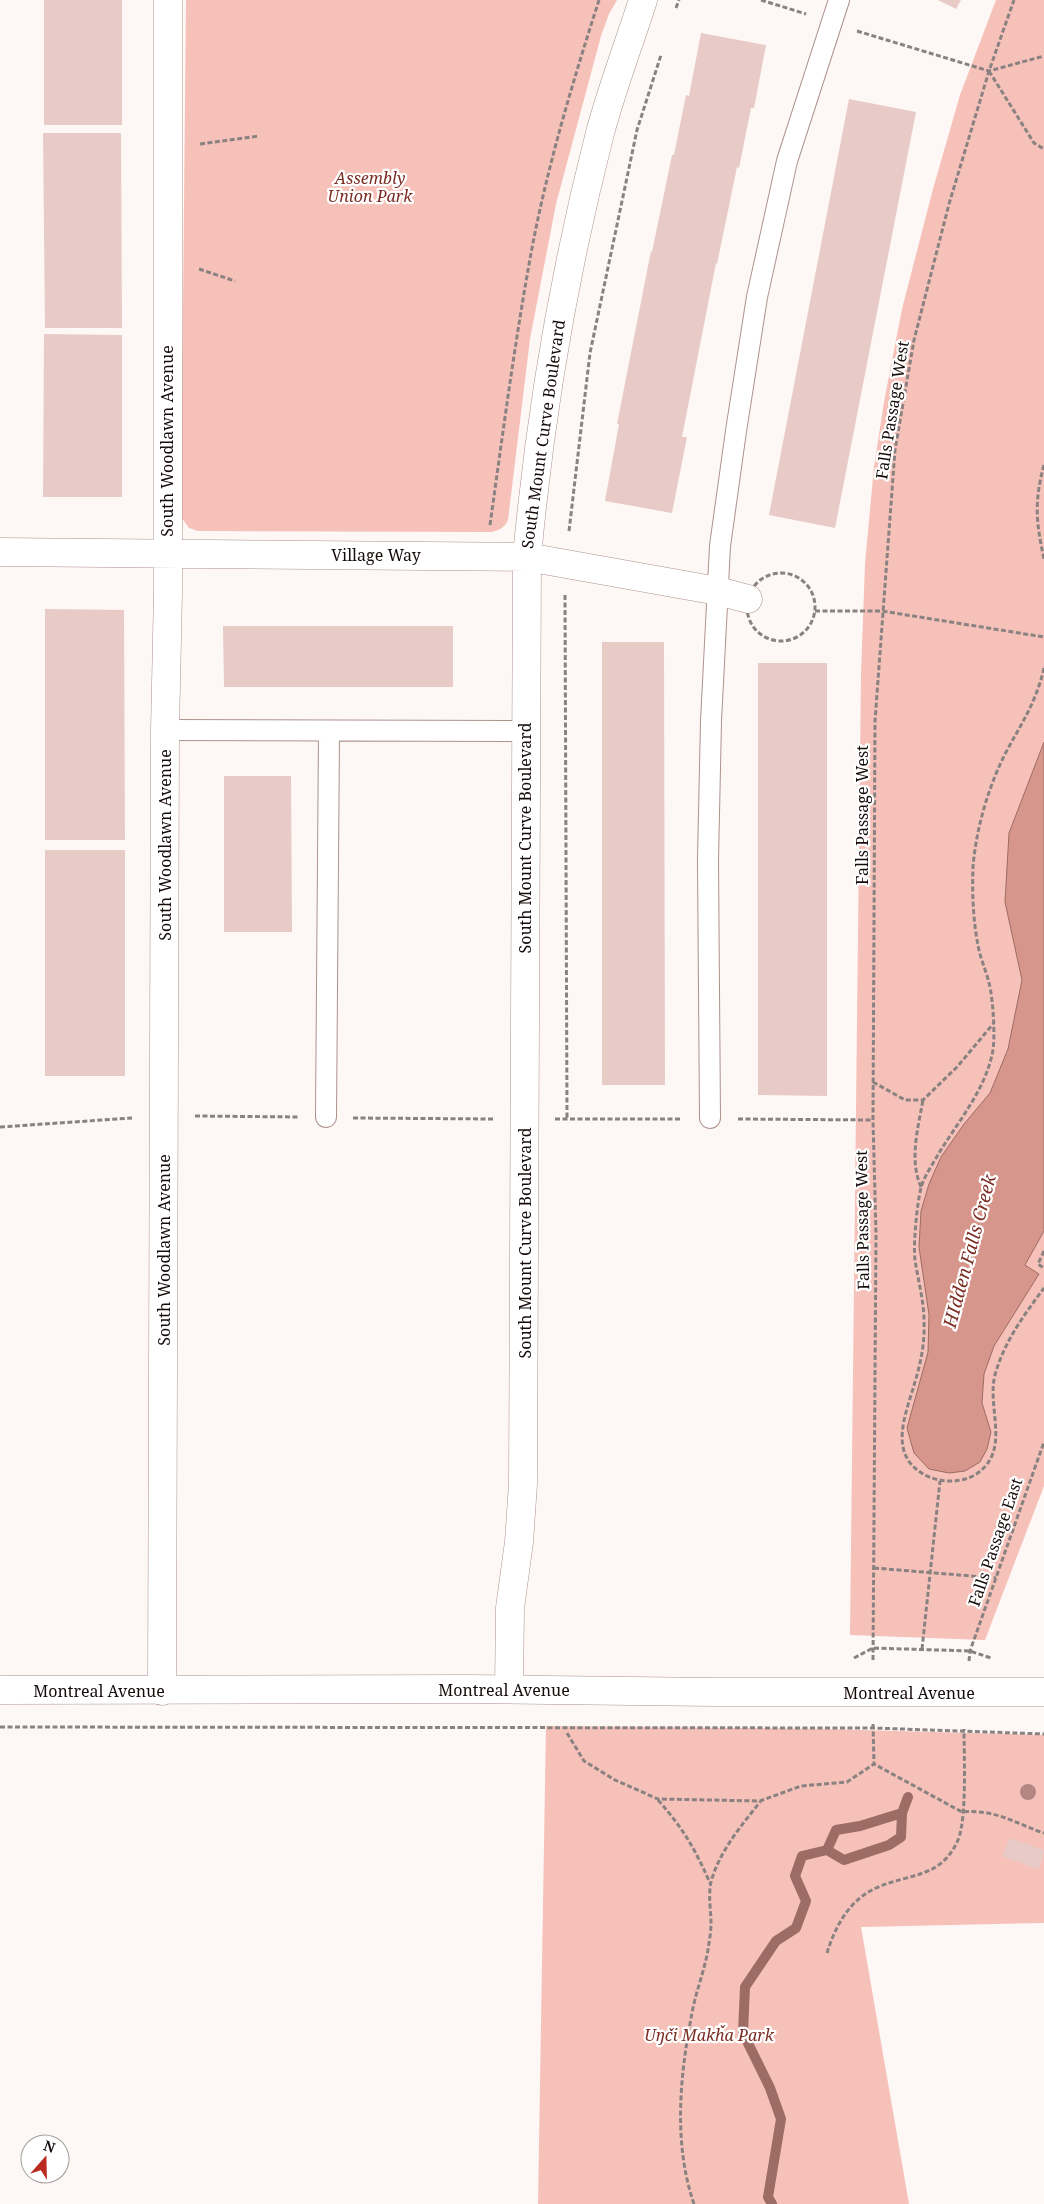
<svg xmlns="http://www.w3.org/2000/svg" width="1044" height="2204" viewBox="0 0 1044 2204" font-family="'Noto Serif',serif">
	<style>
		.green { fill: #f6c1b8 }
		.water { fill: #d7968b; stroke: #9d6c64 }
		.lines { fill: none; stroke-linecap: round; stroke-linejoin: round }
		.stream { stroke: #9d6c64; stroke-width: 10 }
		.building { fill: #e8cbc6 }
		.lane-casing { stroke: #ad928d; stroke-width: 22 }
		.street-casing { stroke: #ad928d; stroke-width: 29 }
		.secondary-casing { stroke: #ad928d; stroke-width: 29 }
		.path { stroke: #898281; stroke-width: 3; stroke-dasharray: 5 2.5; stroke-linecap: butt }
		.lane { stroke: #fff; stroke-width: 20 }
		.street { stroke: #fff; stroke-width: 28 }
		.secondary { stroke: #fff; stroke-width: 28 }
		.tree { fill: #b58782 }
		.labels { text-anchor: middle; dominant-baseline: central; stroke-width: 4.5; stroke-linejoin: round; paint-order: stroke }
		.park-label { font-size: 16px; font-style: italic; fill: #7a2c23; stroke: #fff }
		.street-label { font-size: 16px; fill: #150b0a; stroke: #fff }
		.water-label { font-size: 18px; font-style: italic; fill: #7b2d24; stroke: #fff }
	</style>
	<rect width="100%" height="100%" fill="#fdf7f6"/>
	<path class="green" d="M186 0H617L609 14 601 36 556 204 530 339 508 520C504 528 500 530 491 532L198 531 189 528 181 517Z
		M996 0H1044V1486L985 1640 850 1635 861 674 865 564 874 467 884 402 902 309 933 189 960 95Z
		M546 1726 824 1729 1044 1735V1923L861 1927 909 2204H538Z"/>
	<path class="water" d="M1044 742V1231L1025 1265 1039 1274 994 1346 984 1374 982 1403 991 1432 987 1449 980 1462 965 1471 949 1473 929 1469 914 1453 907 1428 928 1352 929 1315 919 1247 921 1211 929 1184 941 1157 964 1124 990 1093 1008 1049 1022 980 1005 902 1009 833Z"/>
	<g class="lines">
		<path class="stream" d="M827 1850 836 1830 860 1826 902 1813
			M772 2204 768 2197 781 2119 770 2088 743 2033 745 1987 776 1941 796 1928 806 1901 795 1876 802 1856 827 1850 844 1860 889 1845 901 1837 902 1813 908 1797"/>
	</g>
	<path class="building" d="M44 0H122V125H44Z
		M938 0H961L956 9Z
		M701 33 766 45 754 108H751L739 168 737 167 717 264 716 263 682 437H687L672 513 605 501 619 424H617L651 251 652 252 672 155H674L686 95 689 96Z
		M849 99 916 112 835 528 769 515Z
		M43 133H121L122 328H45Z
		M44 334 122 335V497H43Z
		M45 609 124 610 125 840H45Z
		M223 626H453V687H224Z
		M602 642H664L665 1085H602Z
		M758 663H827V1096L758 1095Z
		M224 776H291L292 932H224Z
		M45 850H125V1076H45Z
		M1009 1838 1044 1850 1039 1869 1003 1857Z"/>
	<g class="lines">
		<g class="lane-casing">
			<path id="lane" d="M165 730 525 731
				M326 1117 329 732
				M710 1118 708 860 711 721 720 546 736 431 757 297 787 161 839 0"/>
		</g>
		<g class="street-casing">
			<path id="street" d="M0 552 527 557 718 591 748 599
				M509 1689 510 1608 519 1542 523 1484 527 557C540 414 564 273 600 133 612 88 629 44 643 0
				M162 1691 165 730 168 592V0"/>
		</g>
		<g class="secondary-casing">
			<path id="secondary" d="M0 1690 470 1689 713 1692H1044"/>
		</g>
		<path class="path" d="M761 0 806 14
			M676 8 679 0
			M857 31 989 71 1044 56
			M989 71 1034 143 1044 149
			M200 144 259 136
			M199 269 235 281
			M1044 465C1034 502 1036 522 1044 559
			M490 525C503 432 515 340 532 248 548 164 573 81 599 0
			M569 531 590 353 637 130 661 55
			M747 607a34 34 0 1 1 68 0a34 34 0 1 1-68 0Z
			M565 595 567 1119
			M815 611H882L1044 637
			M1044 668C1036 703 1021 724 1005 754 988 788 976 829 973 867 972 892 973 920 978 945 980 958 986 970 989 983 993 997 996 1041 992 1055 984 1091 958 1122 939 1153 933 1164 924 1176 921 1188 917 1203 913 1245 915 1260 918 1280 924 1301 924 1321 925 1342 921 1362 915 1382 906 1414 886 1456 927 1476 940 1482 957 1483 971 1477 1014 1455 986 1409 995 1375 1004 1342 1024 1315 1044 1288
			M873 1082 905 1100H923L957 1067 993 1024
			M195 1116 299 1117
			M353 1118 494 1119
			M555 1119H681
			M738 1119 873 1120
			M0 1127 132 1118
			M921 1187C909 1160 918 1128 923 1100
			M1044 1251 1038 1264 1044 1268
			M874 1568 996 1578
			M922 1649 940 1481
			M854 1658 873 1648 970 1651 991 1658
			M873 1660 876 1234 873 1120 875 721 895 450 914 340 949 204 989 71 1014 0
			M969 1661 970 1651 1044 1442
			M873 1724 874 1764
			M0 1727 873 1728 1044 1734
			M567 1733 584 1761 615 1780 658 1799 760 1801 801 1786 847 1782 874 1764 962 1812C996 1809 1014 1823 1044 1833
			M658 1800C683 1828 695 1849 710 1883
			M827 1953C835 1927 849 1900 876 1888 909 1873 941 1879 958 1840 967 1819 964 1755 964 1729
			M694 2204C673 2143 680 2075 692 2013 696 1991 704 1972 708 1950 709 1942 711 1933 711 1924 711 1911 708 1895 711 1882 719 1852 741 1826 760 1802"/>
		<use href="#lane" class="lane"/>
		<use href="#street" class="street"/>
		<use href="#secondary" class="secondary"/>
	</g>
	<circle class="tree" cx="1028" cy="1792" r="8"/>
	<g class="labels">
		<g class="park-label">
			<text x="370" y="178">Assembly<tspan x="370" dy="18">Union Park</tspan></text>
			<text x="709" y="2035">Uŋči Makȟa Park</text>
		</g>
		<g class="street-label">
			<text transform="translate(892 410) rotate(-81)">Falls Passage West</text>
			<text transform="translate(543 434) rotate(-82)">South Mount Curve Boulevard</text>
			<text transform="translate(167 441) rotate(-90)">South Woodlawn Avenue</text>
			<text x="376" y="555">Village Way</text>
			<text transform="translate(862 815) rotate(-90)">Falls Passage West</text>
			<text transform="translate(525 838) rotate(-90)">South Mount Curve Boulevard</text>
			<text transform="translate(165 845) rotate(-90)">South Woodlawn Avenue</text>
			<text transform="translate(862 1220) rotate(-91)">Falls Passage West</text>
			<text transform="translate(525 1243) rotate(-90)">South Mount Curve Boulevard</text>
			<text transform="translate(164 1250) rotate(-90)">South Woodlawn Avenue</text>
			<text transform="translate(995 1542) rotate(-71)">Falls Passage East</text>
			<text x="504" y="1690">Montreal Avenue</text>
			<text x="99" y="1691">Montreal Avenue</text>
			<text x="909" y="1693">Montreal Avenue</text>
		</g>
		<g class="water-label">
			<text transform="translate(969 1251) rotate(-75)">HIdden Falls Creek</text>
		</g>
	</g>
	<g transform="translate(45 2159) rotate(20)"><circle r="24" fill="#ffffff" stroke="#a19d9d"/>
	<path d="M0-4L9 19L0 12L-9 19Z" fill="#b92b1f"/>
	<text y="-8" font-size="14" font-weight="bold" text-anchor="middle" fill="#150b0a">N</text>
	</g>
</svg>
